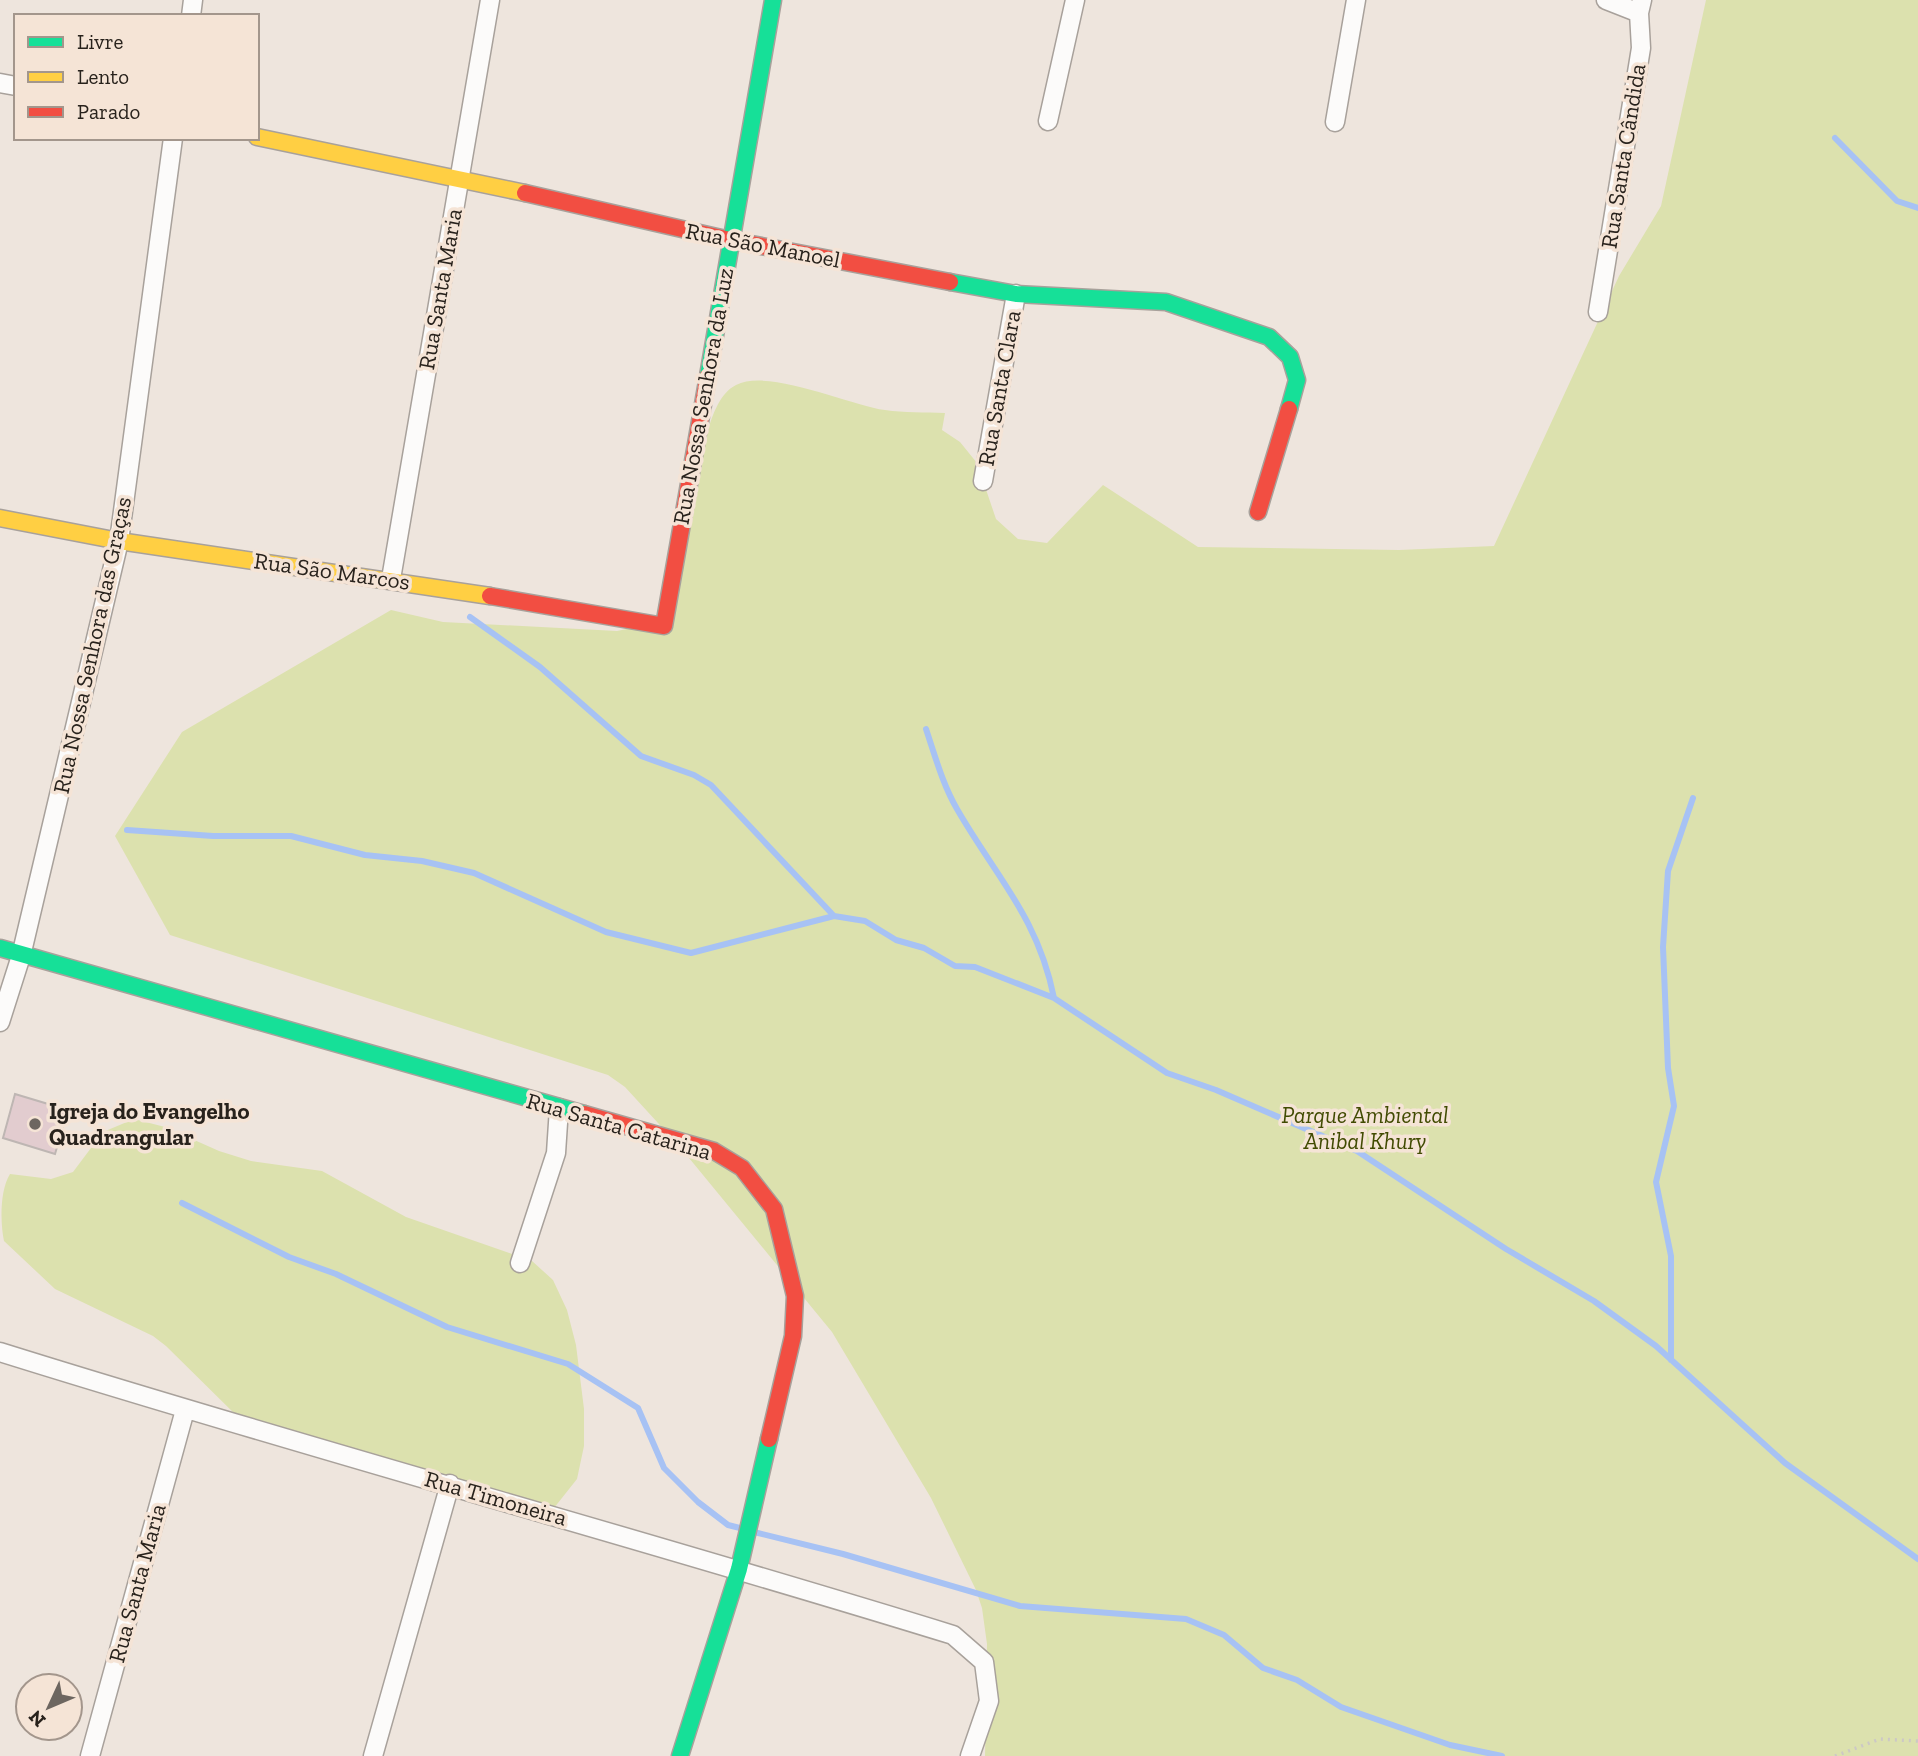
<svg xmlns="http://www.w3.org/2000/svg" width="1918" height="1756" viewBox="0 0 1918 1756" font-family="'Zilla Slab',serif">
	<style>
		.green { fill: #dce1ae }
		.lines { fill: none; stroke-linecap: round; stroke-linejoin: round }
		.stream { stroke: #a7c2f4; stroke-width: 6 }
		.building { fill: #e2cccf; stroke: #beb6b3; stroke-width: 2 }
		.street-casing { stroke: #a8a19b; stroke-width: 21 }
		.fast-casing { stroke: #a8a19b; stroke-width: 19 }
		.slow-casing { stroke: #a8a19b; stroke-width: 19 }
		.jam-casing { stroke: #a8a19b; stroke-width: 19 }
		.path { stroke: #ccc8c5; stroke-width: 3.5; stroke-dasharray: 2 5; stroke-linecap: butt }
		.street { stroke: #fcfbfa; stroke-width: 18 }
		.fast { stroke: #16e098; stroke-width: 16 }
		.slow { stroke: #ffcf43; stroke-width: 16 }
		.jam { stroke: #f24e42; stroke-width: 16 }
		.poi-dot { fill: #6d6660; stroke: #f5e4d6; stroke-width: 2.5 }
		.labels { text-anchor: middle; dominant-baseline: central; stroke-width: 7; stroke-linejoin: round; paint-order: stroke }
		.street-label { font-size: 23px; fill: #28221c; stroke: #f5e4d6 }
		.poi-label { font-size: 23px; font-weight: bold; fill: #28221c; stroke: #f5e4d6; text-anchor: start }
		.park-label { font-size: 23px; font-style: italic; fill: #414b02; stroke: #f5e4d6 }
	</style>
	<rect width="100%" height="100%" fill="#eee5dd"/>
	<path class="green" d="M1706 0H1918V1756H985L987 1644 982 1608 976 1590 931 1498 832 1332 680 1147 625 1087 608 1075 170 935 115 836 182 732 391 610 443 622 617 631 641 626 664 611 708 430C713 414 720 393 736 385 769 368 849 405 885 410 904 413 925 412 945 413L942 430 960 442 977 463 996 519 1018 539 1047 543 1103 485 1198 547 1399 550 1494 546 1619 276 1661 206Z
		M134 1119 165 1127 219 1151 251 1161 322 1171 406 1217 532 1261 553 1280 567 1310 576 1345 584 1409V1446L577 1479 554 1508 242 1421 166 1346 153 1336 55 1289 4 1241C0 1222 0 1190 10 1174L51 1179 73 1172 103 1132Z"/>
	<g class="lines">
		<path class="stream" d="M1835 138 1897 201 1918 208
			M470 617 540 667 641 756 694 775 711 785 834 916
			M926 729C935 756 943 785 957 809 996 877 1038 917 1054 998
			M127 830 213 836H291L365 855 422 861 474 873 606 932 691 953 834 916 865 921 896 940 924 948 955 966 975 967 1054 998 1167 1073 1216 1090 1357 1151 1506 1249 1594 1301 1656 1346 1785 1463 1918 1559
			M182 1203 289 1257 336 1274 447 1327 568 1364 638 1408 664 1468 698 1502 728 1525 744 1529
			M1671 1360V1256L1656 1182 1674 1106 1668 1068 1663 947 1668 871 1693 798
			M754 1532 843 1554 1020 1606 1186 1619 1224 1635 1263 1668 1297 1680 1341 1707 1450 1745 1502 1756"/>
	</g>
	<path class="building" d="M15 1094 68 1110 55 1154 3 1138Z"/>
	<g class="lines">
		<g class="street-casing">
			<path id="street" d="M1606 0 1639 13
				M191 16 193 0
				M0 83 16 86
				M1048 121 1075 0
				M1335 122 1356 0
				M1598 312 1641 48 1639 13 1642 0
				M983 481 1016 294
				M391 579 490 0
				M0 1022 21 956 119 541 173 138
				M520 1263 556 1153 559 1108
				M0 1352C316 1451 636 1537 953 1635L984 1662 989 1701 970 1756
				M90 1756 185 1410
				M373 1756 450 1484"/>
		</g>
		<g class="fast-casing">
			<path id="fast" d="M950 282 1016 294 1166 302 1269 337 1290 357 1297 380 1289 409
				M708 376 773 0
				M0 948 584 1114
				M680 1756 739 1569 769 1439"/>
		</g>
		<g class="slow-casing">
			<path id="slow" d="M257 137 525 193
				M0 518 119 541 490 596"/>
		</g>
		<g class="jam-casing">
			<path id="jam" d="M525 193 730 240 950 282
				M1258 512 1289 409
				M490 596 664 626 708 376
				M584 1114 714 1151 742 1168 774 1209 795 1296 793 1336 769 1439"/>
		</g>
		<path class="path" d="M1835 1756 1880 1739 1918 1741"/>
		<use href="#street" class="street"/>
		<use href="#fast" class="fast"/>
		<use href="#slow" class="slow"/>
		<use href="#jam" class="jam"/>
	</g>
	<circle class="poi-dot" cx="35" cy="1124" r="7"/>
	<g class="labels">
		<g class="street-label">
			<text transform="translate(1623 156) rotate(-81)">Rua Santa Cândida</text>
			<text transform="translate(763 245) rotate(11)">Rua São Manoel</text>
			<text transform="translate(440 289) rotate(-80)">Rua Santa Maria</text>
			<text transform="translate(999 388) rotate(-80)">Rua Santa Clara</text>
			<text transform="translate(703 396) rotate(-80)">Rua Nossa Senhora da Luz</text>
			<text transform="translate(332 571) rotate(8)">Rua São Marcos</text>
			<text transform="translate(92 645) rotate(-78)">Rua Nossa Senhora das Graças</text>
			<text transform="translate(619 1126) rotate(16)">Rua Santa Catarina</text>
			<text transform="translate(496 1498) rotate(16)">Rua Timoneira</text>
			<text transform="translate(137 1583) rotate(-75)">Rua Santa Maria</text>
		</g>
		<g class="poi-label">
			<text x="49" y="1111">Igreja do Evangelho<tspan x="49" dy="26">Quadrangular</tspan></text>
		</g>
		<g class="park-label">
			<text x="1365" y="1115">Parque Ambiental<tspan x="1365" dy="26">Anibal Khury</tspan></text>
		</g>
	</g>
	<rect x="14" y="14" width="245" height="126" fill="#f5e4d6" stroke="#a3968c" stroke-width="2"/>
	<rect x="28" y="37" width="35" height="10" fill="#16e098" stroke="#a3968c" stroke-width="2"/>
	<text x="77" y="49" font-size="21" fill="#28221c">Livre</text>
	<rect x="28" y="72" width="35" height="10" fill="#ffcf43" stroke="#a3968c" stroke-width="2"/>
	<text x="77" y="84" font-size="21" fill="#28221c">Lento</text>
	<rect x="28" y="107" width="35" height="10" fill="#f24e42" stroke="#a3968c" stroke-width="2"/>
	<text x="77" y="119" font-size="21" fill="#28221c">Parado</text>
	<g transform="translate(49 1707) rotate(226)"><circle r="33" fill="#f5e4d6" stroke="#a3968c" stroke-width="2"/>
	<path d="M0-5L12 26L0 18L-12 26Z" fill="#6d6660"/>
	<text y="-10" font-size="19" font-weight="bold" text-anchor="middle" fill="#28221c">N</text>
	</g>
</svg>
